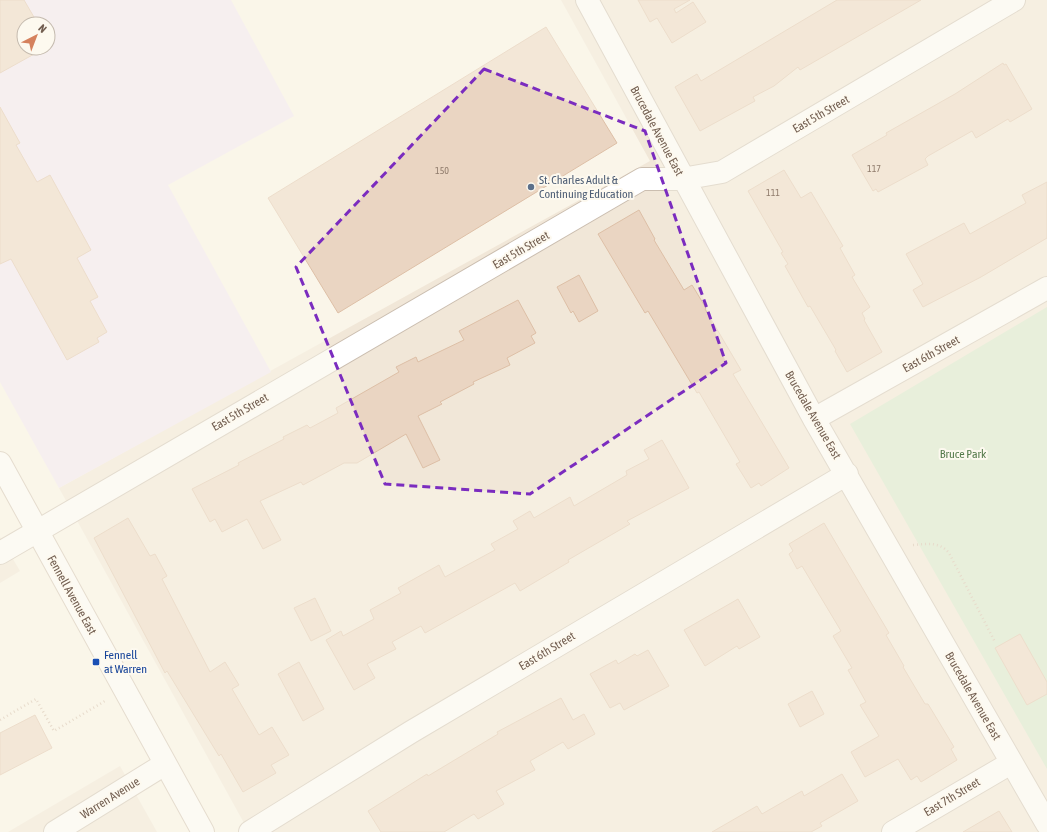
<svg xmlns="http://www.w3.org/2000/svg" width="1047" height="832" viewBox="0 0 1047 832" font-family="'Asap Condensed',sans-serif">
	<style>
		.residential { fill: #f1e7d8 }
		.education { fill: #f2e6f7; fill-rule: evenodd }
		.green { fill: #d3e6c9 }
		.building { fill: #ead5c2; stroke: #ddbfa6 }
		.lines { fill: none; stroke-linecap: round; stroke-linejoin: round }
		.minor-casing { stroke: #cbbeb0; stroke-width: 24 }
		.secondary-casing { stroke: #cdbeae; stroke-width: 24 }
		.path { stroke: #d1bba7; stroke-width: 2.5; stroke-dasharray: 1 3; stroke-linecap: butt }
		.minor { stroke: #fff; stroke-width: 22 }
		.secondary { stroke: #fff; stroke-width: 22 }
		.marked { fill: none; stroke: #7b2cbf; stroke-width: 3; stroke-dasharray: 8 5; stroke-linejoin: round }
		.service-dot { fill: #5c6f8a; stroke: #fdf9ef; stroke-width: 1.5 }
		.transit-dot { fill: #1a4fb4; stroke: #fdf9ef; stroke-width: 1.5 }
		.labels { text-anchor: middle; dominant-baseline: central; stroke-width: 4; stroke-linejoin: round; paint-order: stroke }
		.number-label { font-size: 10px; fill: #907c6c }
		.street-label { font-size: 12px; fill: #725e50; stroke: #fdf9ef }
		.service-label { font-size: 12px; fill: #4e5e75; stroke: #fdf9ef; text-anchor: start }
		.park-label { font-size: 12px; fill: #567b4c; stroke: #fdf9ef }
		.transit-label { font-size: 12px; fill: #164399; stroke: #fdf9ef; text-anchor: start }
	</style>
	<rect width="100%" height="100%" fill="#faf5e9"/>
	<path class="residential" d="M561 0H1047V832H249L59 488 650 161Z
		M0 537 20 571 0 583Z
		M120 766 157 832H8Z"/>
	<path class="education" d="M0 0H231L294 116 168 185 271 372 59 488 0 382ZM24 24H48V48H24Z"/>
	<path class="green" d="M1047 307V769L850 424Z"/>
	<path class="building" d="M0 0H24L38 24H24V48H45L0 73Z
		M638 0H690L674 9 676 13 693 2 706 22 672 43 657 18 650 22Z
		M837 0H921L800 70 798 67 774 86 753 97 755 101 700 131 675 87 697 74 701 81Z
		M546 27 617 143 338 313 268 198Z
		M1003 63 1004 65 1006 64 1032 109 1010 122 1008 119 976 138 972 131 928 156 925 159 928 165 878 192 876 189 873 191 852 155 887 135 886 133 955 94Z
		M0 107 20 143 16 145 37 182 50 175 91 250 77 258 98 297 90 301 107 332 97 338 99 342 67 360 11 259 0 264Z
		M784 170 801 198 811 192 843 246 840 248 855 275 852 277 870 307 862 313 865 319 864 320 882 352 847 372 835 351 836 350 810 306 808 307 785 266 788 264 781 253 783 252 748 191Z
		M1047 182V238L981 277 923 307 913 290 923 284 906 254 964 223 970 234 1026 203 1022 195Z
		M639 210 655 239 654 240 684 290 692 285 706 308 705 309 741 370 733 374 789 468 761 486 759 483 751 488 736 464 740 462 699 392 697 393 648 311 645 313 598 234Z
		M579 275 598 311 579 322 573 311 571 313 557 287Z
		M518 300 536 333 531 336 535 343 507 358 510 365 473 382 474 384 440 402 442 404 418 416 440 460 423 468 406 434 357 463H344L303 485 301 482 260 501 281 540 263 549 247 519 222 532 215 519 210 522 192 489 239 465 238 463 284 439 283 437 307 425 310 428 338 413 336 408 399 372 396 367 416 357 418 362 464 340 459 331Z
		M662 440 689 488 627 521 630 524 568 560 569 562 520 591 515 583 425 633 421 626 392 642 396 649 367 664 375 678 354 690 326 640 341 631 343 636 374 619 370 610 401 593 398 588 439 565 445 577 495 550 491 544 518 529 513 521 530 511 534 518 570 497 574 506 627 475 626 471 649 459 644 450Z
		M128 518 150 556 155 554 167 576 162 579 210 672 225 662 239 685 232 689 259 735 272 727 289 755 271 765 276 773 243 792 221 754 219 756 167 671 165 673 94 538Z
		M824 523 889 633 886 635 904 666 903 667 925 704H928L954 747 951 749 957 760 921 782 917 776 911 780 898 759 865 777 851 752 879 736 860 705 866 702 848 670 852 668 833 636 841 631 802 566 797 569 789 554 793 551 789 544Z
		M315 598 331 631 311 641 294 608Z
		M738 599 760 637 739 649 737 646 705 666 684 630Z
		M1020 634 1047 682V694L1027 705 995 648Z
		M648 650 669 686 624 710 620 703 610 708 590 674 616 660 618 664 635 654 637 656Z
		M299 662 324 709 303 721 278 674Z
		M812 691 824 714 800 727 788 704Z
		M561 698 573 720 584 714 595 734 568 749 563 742 530 761 535 770 496 791 504 804 478 819 474 814 444 832H381L368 811 427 774 428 776 498 734 497 732Z
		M35 715 52 748 0 775V733Z
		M842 774 858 801 820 823 822 826 811 832H712L757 806 762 814 802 791 804 796Z
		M999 811 1012 832H963Z"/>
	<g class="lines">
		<g class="minor-casing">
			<path id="minor" d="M587 0 814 419 1047 824
				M814 419 1047 288
				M0 553 642 179H682L722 172 1014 0
				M55 832 165 764
				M250 832 411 732 847 474
				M893 832 1011 763"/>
		</g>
		<g class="secondary-casing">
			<path id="secondary" d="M0 463 203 832"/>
		</g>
		<path class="path" d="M913 545C927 544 939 541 949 553L995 642
			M0 720 36 699 54 731 105 701"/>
		<use href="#minor" class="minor"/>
		<use href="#secondary" class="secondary"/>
	</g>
	<path d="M0 0H1047V832H0ZM484 69 645 131 726 363 530 494 385 484 296 267Z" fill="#faf5e9" fill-opacity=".55" fill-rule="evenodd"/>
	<path class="marked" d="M484 69 645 131 726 363 530 494 385 484 296 267Z"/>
	<circle class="service-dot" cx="531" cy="187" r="4"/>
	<rect class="transit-dot" x="92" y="658" width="8" height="8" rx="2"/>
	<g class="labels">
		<g class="number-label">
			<text x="874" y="168">117</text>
			<text x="442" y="170">150</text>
			<text x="773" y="192">111</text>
		</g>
		<g class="street-label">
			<text transform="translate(821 114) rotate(-30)">East 5th Street</text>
			<text transform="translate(657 131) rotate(62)">Brucedale Avenue East</text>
			<text transform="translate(521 250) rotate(-30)">East 5th Street</text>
			<text transform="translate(931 354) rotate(-29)">East 6th Street</text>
			<text transform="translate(240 412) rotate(-30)">East 5th Street</text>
			<text transform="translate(813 415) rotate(60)">Brucedale Avenue East</text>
			<text transform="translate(72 595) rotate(61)">Fennell Avenue East</text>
			<text transform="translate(547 651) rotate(-31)">East 6th Street</text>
			<text transform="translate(973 696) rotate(60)">Brucedale Avenue East</text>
			<text transform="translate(952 797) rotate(-31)">East 7th Street</text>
			<text transform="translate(110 798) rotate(-32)">Warren Avenue</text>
		</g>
		<g class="service-label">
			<text x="539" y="180">St. Charles Adult &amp;<tspan x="539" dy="14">Continuing Education</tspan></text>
		</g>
		<g class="park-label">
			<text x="963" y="454">Bruce Park</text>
		</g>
		<g class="transit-label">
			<text x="104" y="655">Fennell<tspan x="104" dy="14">at Warren</tspan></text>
		</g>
	</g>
	<g transform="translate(36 36) rotate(42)"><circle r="19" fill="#fdf9ef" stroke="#c5bbaf"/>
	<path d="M0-3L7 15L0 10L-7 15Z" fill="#d5815d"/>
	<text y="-6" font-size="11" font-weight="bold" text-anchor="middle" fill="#725e50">N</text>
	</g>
</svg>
